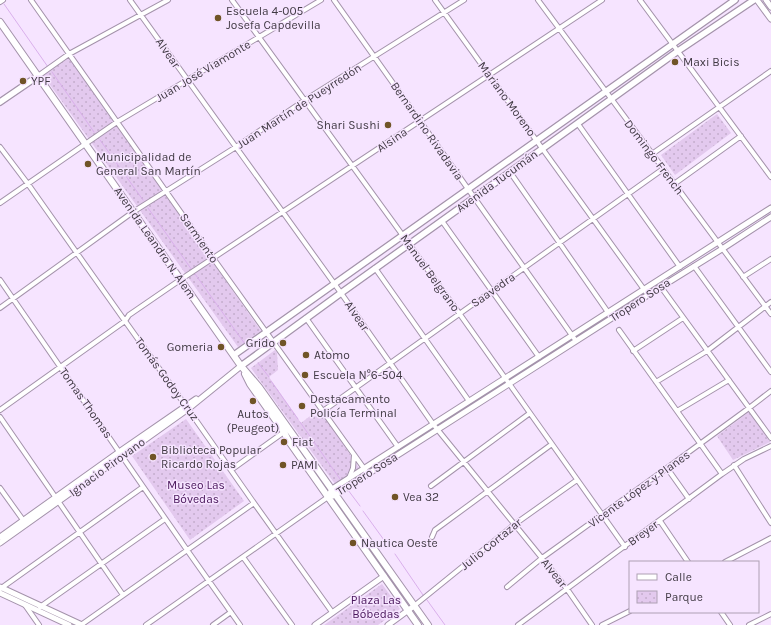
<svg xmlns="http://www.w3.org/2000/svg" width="771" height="625" viewBox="0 0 771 625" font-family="Karla,sans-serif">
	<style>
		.park { fill: url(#park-dots) }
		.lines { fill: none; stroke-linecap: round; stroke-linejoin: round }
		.stream { stroke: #dab0ec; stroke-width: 1 }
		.minor-casing { stroke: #a493ab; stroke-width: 6 }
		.tertiary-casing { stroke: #a493ab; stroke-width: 7 }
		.secondary-casing { stroke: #a493ab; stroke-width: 8 }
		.primary-casing { stroke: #a493ab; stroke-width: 8 }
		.minor { stroke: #fff; stroke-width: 4 }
		.tertiary { stroke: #fff; stroke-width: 5 }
		.secondary { stroke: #fff; stroke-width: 5.5 }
		.primary { stroke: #fff; stroke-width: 6 }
		.poi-dot { fill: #705427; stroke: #f6e4ff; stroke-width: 1.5 }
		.labels { text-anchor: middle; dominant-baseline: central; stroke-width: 3; stroke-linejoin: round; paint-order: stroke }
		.poi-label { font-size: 12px; fill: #413a44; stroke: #f6e4ff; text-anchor: start }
		.street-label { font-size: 12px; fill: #413a44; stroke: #f6e4ff }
		.park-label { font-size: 12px; fill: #49165b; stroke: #f6e4ff }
	</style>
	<defs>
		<pattern id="park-dots" width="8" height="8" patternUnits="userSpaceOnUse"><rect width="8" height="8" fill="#e3c9ee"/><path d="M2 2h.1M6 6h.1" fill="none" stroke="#c4adcd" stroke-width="1.8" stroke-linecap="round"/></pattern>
	</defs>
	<rect width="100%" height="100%" fill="#f6e4ff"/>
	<path class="park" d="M68 57 261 331 238 347 43 75Z
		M717 114 731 133 675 175 661 155Z
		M275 350 277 353 278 370 269 377 301 423 310 416 325 417 359 468 335 484 251 368Z
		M749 412 770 442 733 460 717 436Z
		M186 419 244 501 190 540 132 456Z
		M382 584 400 609 378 625H324Z"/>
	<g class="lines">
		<path class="stream" d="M4 4 48 67
			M52 72 94 132
			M100 140 143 200
			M148 208 192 270
			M195 274 245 344
			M258 363 269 377
			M271 381 298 419
			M300 422 340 479
			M348 490 360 506
			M363 511 384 540
			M395 554 423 595
			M427 600 445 625"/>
		<g class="minor-casing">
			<path id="minor" d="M31 0 213 258 368 474
				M130 0 341 293 433 424 567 589 592 625
				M232 0 459 313 625 547
				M334 0 576 341
				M435 0 648 295
				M538 0 771 314
				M640 0 771 177
				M0 2 3 0
				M38 76 69 54 168 0
				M578 124 680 267
				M0 147 28 184 125 321 186 406 254 503 332 612
				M652 154 771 71
				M510 172 612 318
				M674 184 741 136
				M0 203 117 122 321 0
				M442 221 539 357
				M694 266 771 372
				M375 268 469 401
				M743 277 771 259
				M0 280 187 550 240 625
				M661 287 771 438
				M0 308 133 212 236 147 305 100 464 0
				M306 318 398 447
				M619 330 722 474
				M633 351 683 318
				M656 382 707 351 771 302
				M0 410 125 321 129 315 180 280 602 0
				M323 411 663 169
				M677 411 729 380
				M0 417 123 595
				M734 465 771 523
				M667 468 689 499
				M231 470 284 432
				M349 478 353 468 354 455
				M431 486 530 413
				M0 488 23 520
				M660 521 688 562
				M432 537 435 530 552 444
				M243 557 292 625
				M725 562 771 538
				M507 587 542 558 667 468 749 408 771 391
				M0 589 143 487
				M25 605 39 625
				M414 606 515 524 577 480
				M40 607 165 519
				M721 612 730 625
				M81 625 254 503
				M146 625 328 497
				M213 625 231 612
				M518 625 722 474 744 459 771 446
				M602 625 630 611
				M749 625 771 614"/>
		</g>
		<g class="tertiary-casing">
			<path id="tertiary" d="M757 0 771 19
				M766 0 771 7
				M333 496 335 495 648 295 722 249 771 217
				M328 497 332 489 771 208
				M0 537 119 452 196 399
				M0 543 188 409 241 366
				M0 587 82 625
				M0 593 69 625
				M315 625 384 576
				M388 625 414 606"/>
		</g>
		<g class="secondary-casing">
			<path id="secondary" d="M0 102 38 76
				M234 355 735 0
				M241 366 341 293 510 172 678 51 754 0"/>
		</g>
		<g class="primary-casing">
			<path id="primary" d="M0 22 241 366 259 387 428 625
				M245 374 250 384 284 432 288 440 418 625"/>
		</g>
		<use href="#minor" class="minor"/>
		<use href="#tertiary" class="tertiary"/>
		<use href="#secondary" class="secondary"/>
		<use href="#primary" class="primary"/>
	</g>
	<g class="poi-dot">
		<circle cx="218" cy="18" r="4"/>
		<circle cx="675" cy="62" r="4"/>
		<circle cx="23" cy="81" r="4"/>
		<circle cx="388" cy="125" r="4"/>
		<circle cx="88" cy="164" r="4"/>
		<circle cx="283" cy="343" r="4"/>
		<circle cx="221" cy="347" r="4"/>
		<circle cx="306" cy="355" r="4"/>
		<circle cx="305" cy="375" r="4"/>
		<circle cx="253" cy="401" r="4"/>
		<circle cx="302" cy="406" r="4"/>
		<circle cx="284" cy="442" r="4"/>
		<circle cx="153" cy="457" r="4"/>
		<circle cx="283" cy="465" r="4"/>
		<circle cx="395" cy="497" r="4"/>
		<circle cx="353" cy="543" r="4"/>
	</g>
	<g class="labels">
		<g class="poi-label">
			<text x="226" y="11">Escuela 4-005<tspan x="226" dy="14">Josefa Capdevilla</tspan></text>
			<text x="683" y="62">Maxi Bicis</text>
			<text x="31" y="81">YPF</text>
			<text x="380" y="125" text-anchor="end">Shari Sushi</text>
			<text x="96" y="157">Municipalidad de<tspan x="96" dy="14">General San Martín</tspan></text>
			<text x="275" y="343" text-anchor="end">Grido</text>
			<text x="213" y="347" text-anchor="end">Gomeria</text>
			<text x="314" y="355">Atomo</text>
			<text x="313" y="375">Escuela N°6-504</text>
			<text x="310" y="399">Destacamento<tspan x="310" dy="14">Policía Terminal</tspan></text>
			<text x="253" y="414" text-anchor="middle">Autos<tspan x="253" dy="14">(Peugeot)</tspan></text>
			<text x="292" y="442">Fiat</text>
			<text x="161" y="450">Biblioteca Popular<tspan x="161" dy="14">Ricardo Rojas</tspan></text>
			<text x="291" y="465">PAMI</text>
			<text x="403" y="497">Vea 32</text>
			<text x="361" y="543">Nautica Oeste</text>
		</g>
		<g class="street-label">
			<text transform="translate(168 53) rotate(55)">Alvear</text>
			<text transform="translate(203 71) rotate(-31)">Juan José Viamonte</text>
			<text transform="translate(507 99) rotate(54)">Mariano Moreno</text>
			<text transform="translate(299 106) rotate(-33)">Juan Martín de Pueyrredón</text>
			<text transform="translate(427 131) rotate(55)">Bernardino Rivadavia</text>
			<text transform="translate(392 140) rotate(-34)">Alsina</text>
			<text transform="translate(654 157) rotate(53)">Domingo French</text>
			<text transform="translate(497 181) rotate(-36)">Avenida Tucumán</text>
			<text transform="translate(199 238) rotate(55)">Sarmiento</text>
			<text transform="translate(155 243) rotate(55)">Avenida Leandro N. Alem</text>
			<text transform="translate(430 273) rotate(54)">Manuel Belgrano</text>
			<text transform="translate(493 290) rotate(-35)">Saavedra</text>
			<text transform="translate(640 300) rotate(-33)">Tropero Sosa</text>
			<text transform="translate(357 316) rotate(55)">Alvear</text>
			<text transform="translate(167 379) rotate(54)">Tomás Godoy Cruz</text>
			<text transform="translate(86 403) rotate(55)">Tomas Thomas</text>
			<text transform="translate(107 467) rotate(-36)">Ignacio Pirovano</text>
			<text transform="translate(367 474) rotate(-32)">Tropero Sosa</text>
			<text transform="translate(639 489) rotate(-36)">Vicente López y Planes</text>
			<text transform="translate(643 533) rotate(-36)">Breyer</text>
			<text transform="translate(491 544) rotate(-39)">Julio Cortazar</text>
			<text transform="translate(554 573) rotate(51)">Alvear</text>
		</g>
		<g class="park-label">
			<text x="196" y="485">Museo Las<tspan x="196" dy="14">Bóvedas</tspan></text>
			<text x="376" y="600">Plaza Las<tspan x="376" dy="14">Bóbedas</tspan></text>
		</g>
	</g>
	<rect x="629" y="561" width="130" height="52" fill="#f6e4ff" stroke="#aea0b4"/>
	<rect x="637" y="574" width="20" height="6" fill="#ffffff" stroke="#aea0b4"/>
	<text x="665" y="581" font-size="12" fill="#413a44">Calle</text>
	<rect x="637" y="591" width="20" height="12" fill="url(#park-dots)" stroke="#aea0b4"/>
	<text x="665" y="601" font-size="12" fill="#413a44">Parque</text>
</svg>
